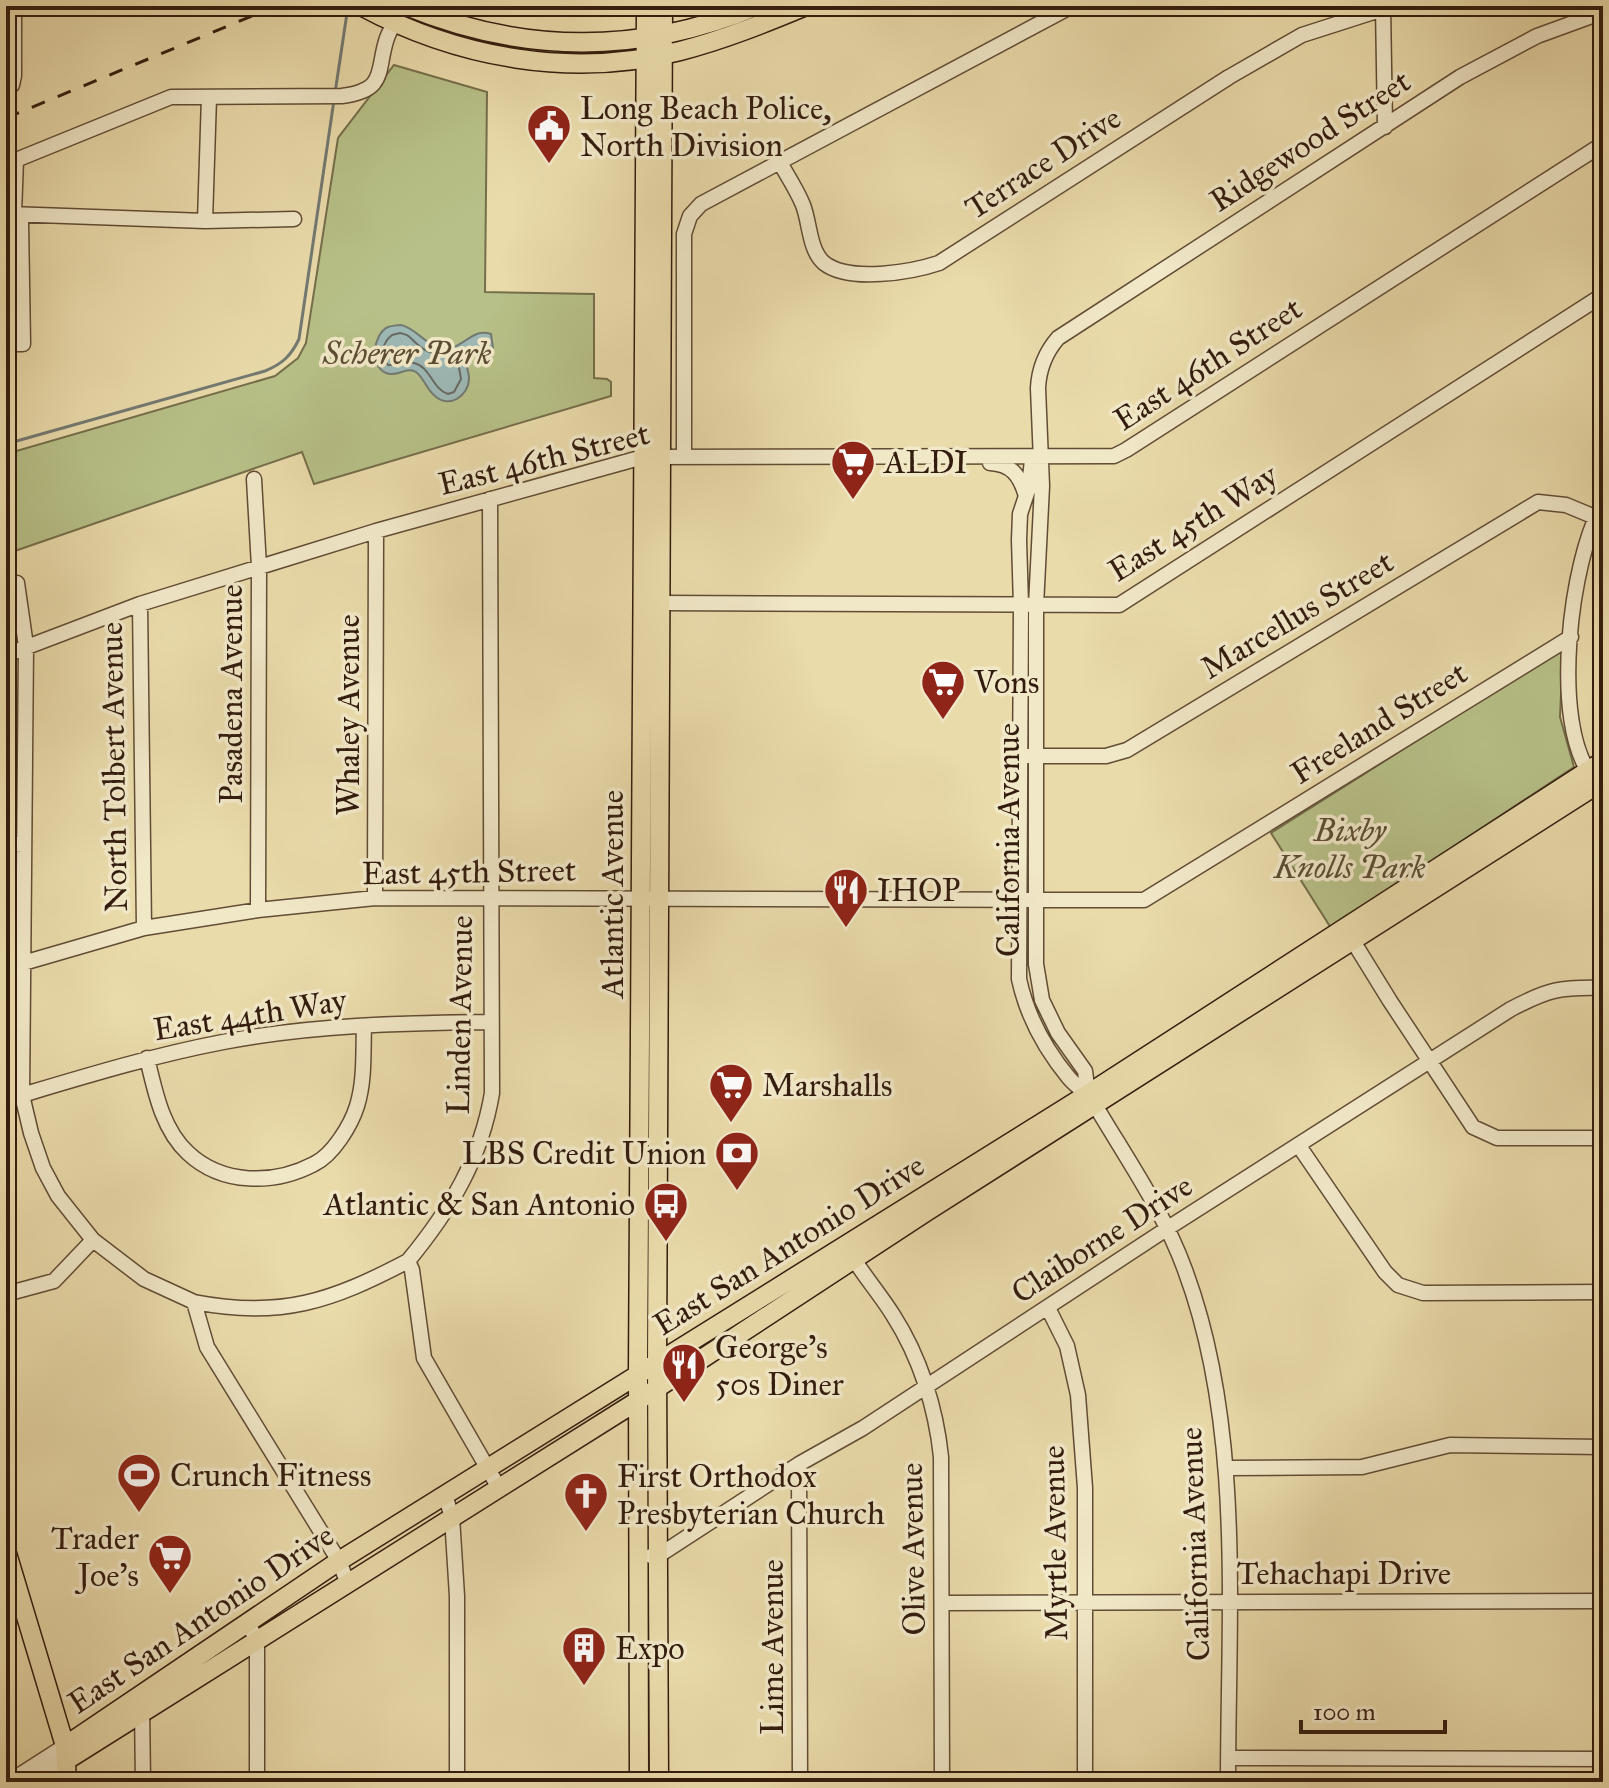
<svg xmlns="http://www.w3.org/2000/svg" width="1609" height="1788" viewBox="0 0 1609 1788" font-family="'IM FELL Great Primer',serif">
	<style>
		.park { fill: #b7c088; stroke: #756e4b; stroke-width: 2 }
		.water { fill: #9db8b5; stroke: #737a72; stroke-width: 2 }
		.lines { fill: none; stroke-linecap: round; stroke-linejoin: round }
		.shore { stroke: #686a62; stroke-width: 2 }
		.stream { stroke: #737a72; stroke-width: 3 }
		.minor-casing { stroke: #614c35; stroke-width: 17 }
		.major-casing { stroke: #331c0e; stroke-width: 21 }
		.minor { stroke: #f1e8c8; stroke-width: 14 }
		.major { stroke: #eadbab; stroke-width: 18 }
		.rail { stroke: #331c0e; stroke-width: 3; stroke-dasharray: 14 14; stroke-linecap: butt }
		.labels { text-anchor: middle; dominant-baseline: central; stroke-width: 7; stroke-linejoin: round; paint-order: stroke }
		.poi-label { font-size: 32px; fill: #331c0e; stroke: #f1e8c8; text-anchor: start }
		.street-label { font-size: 32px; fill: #331c0e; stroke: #f1e8c8 }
		.park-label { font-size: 32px; font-style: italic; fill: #5b4d33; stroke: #f1e8c8 }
	</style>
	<rect width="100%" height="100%" fill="#eadbab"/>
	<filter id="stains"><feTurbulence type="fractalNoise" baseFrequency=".0025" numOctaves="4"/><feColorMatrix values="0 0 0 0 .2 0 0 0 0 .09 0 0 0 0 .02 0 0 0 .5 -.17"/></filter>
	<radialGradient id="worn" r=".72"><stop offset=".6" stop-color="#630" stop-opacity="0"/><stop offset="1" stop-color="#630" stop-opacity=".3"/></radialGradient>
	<path class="park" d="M394 65 487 92 485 292 594 294V378L607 379 611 382V396L314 484 302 452 6 554V454L275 376 298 358 306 343 338 138Z
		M1563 648 1560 717 1574 767 1331 928 1271 833Z"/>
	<path class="water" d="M401 325C418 329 426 347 444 348 463 350 472 327 491 334L493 348 487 352 473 353 466 360C466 366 469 373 469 378 469 396 449 409 435 396 427 390 424 378 416 372 407 366 396 378 386 373 369 366 373 334 388 327 390 326 398 325 401 325Z"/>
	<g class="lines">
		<path class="shore" d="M400 333C410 335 410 338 417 344 428 355 443 355 457 356L461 379 454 392 448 394C432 389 431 367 414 363 405 361 396 366 388 365 380 355 382 343 392 335Z"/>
		<path class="stream" d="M335 93 347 13
			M6 444 265 371C282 364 291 356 299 339L334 100"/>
		<g class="minor-casing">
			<path id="minor" d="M1383 6 1385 127
				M14 8 102 6
				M6 88 12 85 14 76V6
				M779 161C787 175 797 190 803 205 810 223 809 250 824 263 849 283 912 272 939 263L1229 77 1302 35 1383 9
				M10 214 205 221 294 219
				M205 221 209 97
				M6 344H23L21 222 14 214 16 160 171 97 342 96C388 90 376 70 387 38 390 30 395 22 398 15
				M684 456V234L690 216 701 204 1072 6
				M1032 460 1029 487 1020 514 1019 540 1021 606 1019 979C1027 1016 1045 1049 1069 1078 1078 1088 1088 1094 1095 1105 1127 1159 1164 1212 1185 1270 1244 1428 1228 1615 1228 1782
				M990 463C1012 464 1020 476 1026 496
				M254 479 259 567 258 910
				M490 499 492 1093C481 1159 450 1210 408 1261L412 1270 424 1358 499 1488
				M17 583 26 646 22 1095 31 1133 43 1168 58 1196 93 1240 144 1279 194 1302 207 1347 339 1561 348 1584
				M660 603 1119 605 1603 295
				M140 604 144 928
				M6 655 140 604 376 531 643 457 1114 456 1126 450 1603 144
				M1028 756H1106L1127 750 1538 502 1566 505 1595 517
				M1592 776C1550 725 1570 558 1603 504
				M6 844 23 845
				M375 898 376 531
				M1348 933 1390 1001 1473 1127 1497 1138H1603
				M6 968 144 928 258 910 375 898 1144 900 1571 637
				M147 1058C155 1091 162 1129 188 1153 222 1185 274 1185 314 1164 333 1155 351 1125 357 1106 365 1080 363 1052 364 1026
				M1088 1094 1085 1071 1058 1033 1042 1000 1036 964V606L1042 486 1038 388C1039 368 1045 353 1058 338L1460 77 1537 36 1603 12
				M22 1095C89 1075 155 1055 223 1042 311 1025 402 1023 491 1022
				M1299 1146 1385 1272 1398 1285 1423 1293 1603 1292
				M850 1253C863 1275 880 1294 893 1315 920 1357 936 1408 941 1457L942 1782
				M6 1294 54 1281 93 1240
				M194 1302C281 1319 332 1301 408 1261
				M1048 1308 1067 1346 1078 1395 1085 1488V1782
				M799 1464 800 1782
				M1227 1468 1362 1467 1450 1445 1603 1447
				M445 1495 452 1517 457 1596V1782
				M651 1556H658L799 1464 863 1428 1168 1228 1511 1009C1549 989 1560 987 1603 988
				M942 1603 1603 1601
				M247 1622 257 1640V1782
				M142 1706 143 1782
				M1228 1758 1603 1759
				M9 1782 65 1746
				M31 1782 67 1760"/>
		</g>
		<g class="major-casing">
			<path id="major" d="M361 6C458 58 572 79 680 51 723 40 765 23 806 6
				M406 6C523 54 640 55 757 6
				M6 1550 65 1746 67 1782
				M65 1746 339 1561 1088 1094 1603 761
				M67 1760 639 1400 926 1212 1603 781
				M639 1782 638 1375 646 6
				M659 1782 657 1365 663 6"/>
		</g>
		<use href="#minor" class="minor"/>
		<use href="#major" class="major"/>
		<path class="rail" d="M6 118 276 6"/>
	</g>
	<defs>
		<g id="civic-pin" transform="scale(2.3)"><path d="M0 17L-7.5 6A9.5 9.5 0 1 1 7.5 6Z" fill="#8f2418" stroke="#f1e8c8"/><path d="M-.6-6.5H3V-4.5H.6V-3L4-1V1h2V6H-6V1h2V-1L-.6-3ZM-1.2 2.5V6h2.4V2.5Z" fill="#fff"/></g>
		<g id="supermarket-pin" transform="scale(2.3)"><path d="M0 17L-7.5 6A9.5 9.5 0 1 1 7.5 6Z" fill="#8f2418" stroke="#f1e8c8"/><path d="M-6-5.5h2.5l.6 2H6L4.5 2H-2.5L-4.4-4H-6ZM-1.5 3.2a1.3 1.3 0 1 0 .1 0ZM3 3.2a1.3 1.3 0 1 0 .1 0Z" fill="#fff"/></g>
		<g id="restaurant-pin" transform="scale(2.3)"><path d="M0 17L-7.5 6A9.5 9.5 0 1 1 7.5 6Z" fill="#8f2418" stroke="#f1e8c8"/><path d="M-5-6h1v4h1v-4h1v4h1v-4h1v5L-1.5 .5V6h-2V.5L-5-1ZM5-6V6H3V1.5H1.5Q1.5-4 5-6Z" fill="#fff"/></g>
		<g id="bank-pin" transform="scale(2.3)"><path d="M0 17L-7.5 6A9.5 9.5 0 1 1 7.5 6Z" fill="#8f2418" stroke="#f1e8c8"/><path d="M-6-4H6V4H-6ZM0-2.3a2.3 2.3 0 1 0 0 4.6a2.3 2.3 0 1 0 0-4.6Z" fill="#fff"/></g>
		<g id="bus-pin" transform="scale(2.3)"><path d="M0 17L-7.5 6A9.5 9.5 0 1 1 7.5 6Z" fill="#8f2418" stroke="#f1e8c8"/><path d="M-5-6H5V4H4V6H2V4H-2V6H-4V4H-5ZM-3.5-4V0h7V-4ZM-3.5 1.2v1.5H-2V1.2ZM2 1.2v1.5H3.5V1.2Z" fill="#fff"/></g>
		<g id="stadium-pin" transform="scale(2.3)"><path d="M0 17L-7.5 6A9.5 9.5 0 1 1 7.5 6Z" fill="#8f2418" stroke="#f1e8c8"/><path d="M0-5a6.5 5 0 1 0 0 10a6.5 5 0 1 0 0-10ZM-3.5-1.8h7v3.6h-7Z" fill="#fff"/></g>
		<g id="church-pin" transform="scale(2.3)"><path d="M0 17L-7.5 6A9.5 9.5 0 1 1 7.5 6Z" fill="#8f2418" stroke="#f1e8c8"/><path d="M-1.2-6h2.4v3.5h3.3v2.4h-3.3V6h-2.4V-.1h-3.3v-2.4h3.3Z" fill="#fff"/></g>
		<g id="building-pin" transform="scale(2.3)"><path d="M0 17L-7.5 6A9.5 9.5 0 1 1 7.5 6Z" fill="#8f2418" stroke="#f1e8c8"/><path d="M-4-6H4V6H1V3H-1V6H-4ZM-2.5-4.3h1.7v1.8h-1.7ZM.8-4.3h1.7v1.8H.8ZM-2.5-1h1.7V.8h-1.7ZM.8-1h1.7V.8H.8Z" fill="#fff"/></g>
	</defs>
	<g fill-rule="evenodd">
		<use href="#civic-pin" x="549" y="126"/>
		<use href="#supermarket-pin" x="853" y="462"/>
		<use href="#supermarket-pin" x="943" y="682"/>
		<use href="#restaurant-pin" x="846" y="890"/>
		<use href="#supermarket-pin" x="731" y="1085"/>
		<use href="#bank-pin" x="737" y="1153"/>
		<use href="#bus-pin" x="666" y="1204"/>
		<use href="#restaurant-pin" x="684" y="1365"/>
		<use href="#stadium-pin" x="139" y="1475"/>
		<use href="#church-pin" x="586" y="1494"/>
		<use href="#supermarket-pin" x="170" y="1556"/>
		<use href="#building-pin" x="584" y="1648"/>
	</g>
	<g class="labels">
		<g class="poi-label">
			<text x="580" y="108">Long Beach Police,<tspan x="580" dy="37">North Division</tspan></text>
			<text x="884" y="462">ALDI</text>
			<text x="974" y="682">Vons</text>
			<text x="877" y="890">IHOP</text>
			<text x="762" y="1085">Marshalls</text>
			<text x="706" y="1153" text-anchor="end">LBS Credit Union</text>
			<text x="635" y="1204" text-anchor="end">Atlantic &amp; San Antonio</text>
			<text x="715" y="1347">George's<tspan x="715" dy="37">50s Diner</tspan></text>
			<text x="170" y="1475">Crunch Fitness</text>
			<text x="617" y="1476">First Orthodox<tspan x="617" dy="37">Presbyterian Church</tspan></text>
			<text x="139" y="1538" text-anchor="end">Trader<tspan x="139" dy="37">Joe's</tspan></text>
			<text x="615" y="1648">Expo</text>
		</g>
		<g class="street-label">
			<text transform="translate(1310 141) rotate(-33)">Ridgewood Street</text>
			<text transform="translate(1043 163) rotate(-33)">Terrace Drive</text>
			<text transform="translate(1208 364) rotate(-33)">East 46th Street</text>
			<text transform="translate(544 459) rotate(-14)">East 46th Street</text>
			<text transform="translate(1193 523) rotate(-32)">East 45th Way</text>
			<text transform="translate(1297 615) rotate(-31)">Marcellus Street</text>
			<text transform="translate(231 694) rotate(-90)">Pasadena Avenue</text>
			<text transform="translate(348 715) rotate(-90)">Whaley Avenue</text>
			<text transform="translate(1379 723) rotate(-32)">Freeland Street</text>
			<text transform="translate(114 767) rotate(-91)">North Tolbert Avenue</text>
			<text transform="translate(1008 840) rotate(-90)">California Avenue</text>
			<text transform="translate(469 872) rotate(-1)">East 45th Street</text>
			<text transform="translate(612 894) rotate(-90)">Atlantic Avenue</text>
			<text transform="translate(250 1015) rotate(-9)">East 44th Way</text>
			<text transform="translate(460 1015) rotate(-89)">Linden Avenue</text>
			<text transform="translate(1102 1239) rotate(-33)">Claiborne Drive</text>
			<text transform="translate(789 1245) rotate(-32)">East San Antonio Drive</text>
			<text transform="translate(1055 1543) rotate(-91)">Myrtle Avenue</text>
			<text transform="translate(1195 1544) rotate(-92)">California Avenue</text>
			<text transform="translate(913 1549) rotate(-91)">Olive Avenue</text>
			<text x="1344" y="1573">Tehachapi Drive</text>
			<text transform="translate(201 1619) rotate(-34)">East San Antonio Drive</text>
			<text transform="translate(772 1647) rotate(-90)">Lime Avenue</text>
		</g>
		<g class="park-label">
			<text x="407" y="353">Scherer Park</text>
			<text x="1350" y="830">Bixby<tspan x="1350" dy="37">Knolls Park</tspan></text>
		</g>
	</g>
	<rect width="1609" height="1788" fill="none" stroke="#eadbab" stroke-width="32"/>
	<rect x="8" y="8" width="1593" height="1772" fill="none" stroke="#331c0e" stroke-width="4"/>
	<rect x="16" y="16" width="1577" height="1756" fill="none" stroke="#331c0e" stroke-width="2"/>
	<path d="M1301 1720v12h144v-12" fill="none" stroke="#331c0e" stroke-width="4"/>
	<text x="1313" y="1720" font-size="24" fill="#331c0e" stroke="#f1e8c8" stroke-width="6" paint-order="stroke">100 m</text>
	<rect width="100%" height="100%" filter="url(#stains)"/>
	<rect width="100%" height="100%" fill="url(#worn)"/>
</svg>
